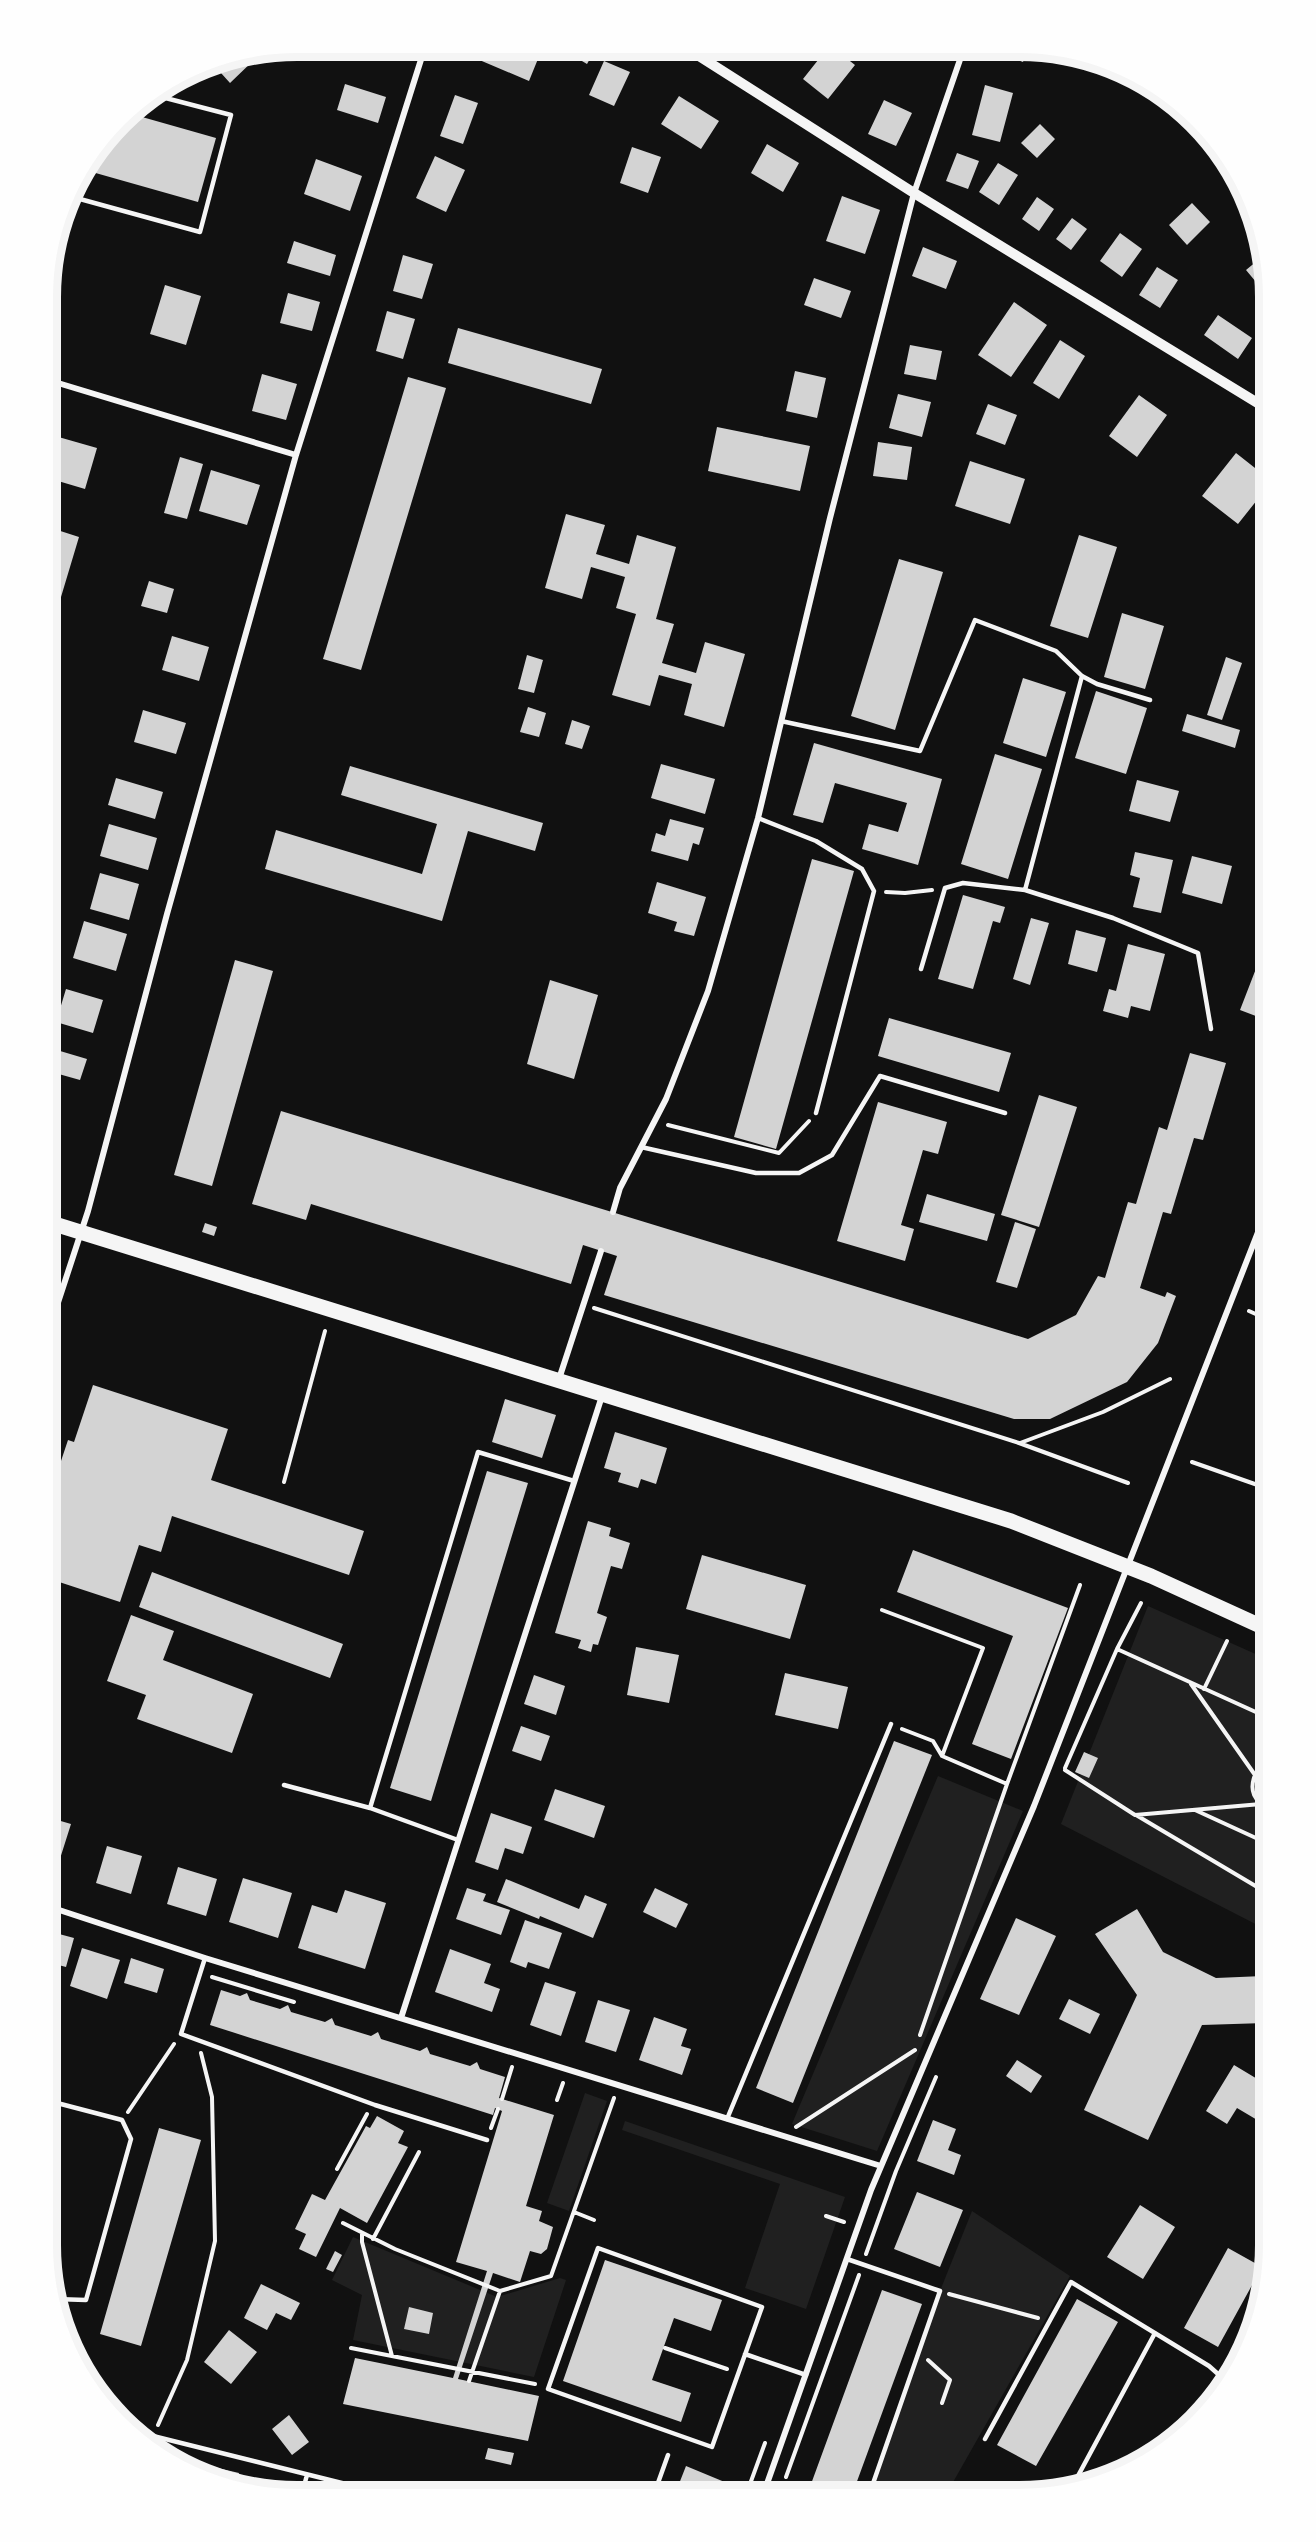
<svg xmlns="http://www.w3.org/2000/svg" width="1316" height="2542" viewBox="0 0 1316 2542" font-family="'Exo 2',sans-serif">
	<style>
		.green { fill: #202020 }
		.building { fill: #d3d3d3 }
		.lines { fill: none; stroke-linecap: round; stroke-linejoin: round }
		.path { stroke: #f5f5f5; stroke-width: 4 }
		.service { stroke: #f5f5f5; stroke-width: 4.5 }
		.minor { stroke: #f5f5f5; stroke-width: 6 }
		.tertiary { stroke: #f5f5f5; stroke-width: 10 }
		.primary { stroke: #f5f5f5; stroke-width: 15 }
		.rim { fill: none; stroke: #f5f5f5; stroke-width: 8 }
	</style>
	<rect width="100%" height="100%" fill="#111"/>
	<path class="green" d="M1148 1606 1269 1660V1931L1061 1824Z
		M938 1776 1023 1811 877 2151 792 2124Z
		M585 2093 607 2101 569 2211 547 2203Z
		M625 2121 845 2197 806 2309 745 2288 780 2184 622 2130Z
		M972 2211 1070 2276 948 2491 941 2484 933 2495H869L940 2291Z
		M353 2237 497 2297 560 2278 566 2280 534 2377 353 2340 362 2295 332 2280Z"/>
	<path class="building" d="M357 47H397L393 61 356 51Z
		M465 48H540L542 49 529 81 463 53Z
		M560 48H596L587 64Z
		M826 50H836L855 65 828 99 803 79Z
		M996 51H1027L1023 62Z
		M254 55 256 58 230 83 212 63Z
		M604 61 630 72 614 106 589 95Z
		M345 84 386 97 378 123 337 110Z
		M985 85 1013 93 1000 142 972 135Z
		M455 95 478 103 463 144 440 136Z
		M679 96 719 121 701 149 661 124Z
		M884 100 912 113 896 146 868 134Z
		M128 113 216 138 198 202 85 170Z
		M1040 124 1055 139 1037 158 1021 143Z
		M767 144 799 163 783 192 751 173Z
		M632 147 661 157 648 193 620 183Z
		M957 153 979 161 968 189 946 181Z
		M435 156 465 170 446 212 416 198Z
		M316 159 362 176 350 211 304 194Z
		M998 163 1018 175 999 205 979 192Z
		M842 196 880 210 865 254 826 241Z
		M1037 197 1054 209 1039 231 1022 219Z
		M1192 203 1210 222 1187 245 1169 225Z
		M1072 218 1087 229 1071 250 1056 239Z
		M1120 233 1142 249 1122 277 1100 261Z
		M294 241 336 255 330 276 287 263Z
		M923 247 957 261 946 289 912 276Z
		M403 255 433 264 422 299 393 291Z
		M1263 256 1267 283 1261 288 1246 270Z
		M1157 267 1178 280 1160 308 1139 295Z
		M814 278 851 291 841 318 804 305Z
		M165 285 201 296 186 345 150 334Z
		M288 293 320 302 312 331 280 323Z
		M1014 302 1047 325 1011 377 978 355Z
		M387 311 415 319 403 359 376 351Z
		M1218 315 1252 338 1238 359 1204 335Z
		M458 328 602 369 591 404 448 363Z
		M1060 340 1085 356 1059 399 1033 383Z
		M910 345 942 351 936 380 904 374Z
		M795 371 826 378 817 418 786 411Z
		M262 374 297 384 286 420 252 411Z
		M408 377 446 388 361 670 323 659Z
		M898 394 931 402 922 437 889 428Z
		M1139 395 1167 415 1137 457 1109 436Z
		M988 404 1017 415 1005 445 976 434Z
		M717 427 810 446 800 491 708 471Z
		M48 434 97 448 85 489 48 478Z
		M878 442 912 447 907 480 873 476Z
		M1236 453 1269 479V485L1238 524 1202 496Z
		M180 457 203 464 187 519 164 513Z
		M970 461 1025 479 1010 524 955 506Z
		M211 470 260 485 247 525 199 511Z
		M566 514 605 525 596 554 629 564 637 535 676 547 656 619 674 624 662 663 696 673 705 642 745 654 724 727 684 715 692 684 659 675 650 706 612 695 636 614 616 608 625 577 591 567 582 599 545 588Z
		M48 527 79 537 49 637H48Z
		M1079 535 1117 547 1088 638 1050 626Z
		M899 559 943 572 895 730 851 716Z
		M149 581 174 589 167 613 141 606Z
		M1122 613 1164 626 1145 689 1104 677Z
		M172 636 209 647 199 681 162 670Z
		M527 655 543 660 534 693 518 689Z
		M1226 657 1242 663 1222 720 1207 715Z
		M1023 678 1066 692 1046 757 1003 743Z
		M1096 691 1147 708 1126 774 1075 758Z
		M528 707 546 713 539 737 520 732Z
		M143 710 186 723 176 754 134 742Z
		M1187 714 1240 730 1235 748 1182 731Z
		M572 720 590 726 582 749 565 744Z
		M814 743 942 779 918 865 862 849 869 824 898 832 907 803 835 783 823 823 793 815Z
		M995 754 1042 769 1008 879 961 864Z
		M661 764 715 779 705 814 651 798Z
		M350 766 543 823 535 851 468 831 442 921 265 869 276 830 422 874 437 824 341 795Z
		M116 778 163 792 155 819 108 805Z
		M1137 780 1179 791 1170 822 1129 811Z
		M670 819 704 828 699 845 693 843 688 861 651 851 656 833 665 836Z
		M109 824 157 838 148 870 100 856Z
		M1135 852 1173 860 1161 913 1133 907 1140 878 1130 875Z
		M1192 856 1232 866 1222 904 1182 893Z
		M812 859 854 871 776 1149 734 1137Z
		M100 873 139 884 129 920 90 909Z
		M657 882 706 897 694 936 674 931 677 922 648 913Z
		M963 895 1005 907 1000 923 993 921 973 989 938 979Z
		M1031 918 1049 923 1030 985 1013 979Z
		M84 921 127 934 116 971 73 958Z
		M1076 930 1106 938 1097 972 1068 964Z
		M1269 935V1021L1240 1010Z
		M1128 944 1165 954 1150 1011 1131 1006 1128 1018 1103 1011 1109 989 1116 991Z
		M235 960 273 971 212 1186 174 1175Z
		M550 980 598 995 574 1079 527 1064Z
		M66 989 103 1000 93 1033 56 1022Z
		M889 1018 1011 1053 999 1092 878 1056Z
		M50 1048 87 1059 80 1080 48 1071Z
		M1190 1053 1226 1063 1203 1140 1194 1138 1171 1214 1163 1212 1140 1288 1165 1297 1167 1292 1176 1296 1158 1343 1127 1382 1050 1419H1014L604 1295 617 1256 583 1245 571 1284 311 1204 306 1220 252 1204 281 1111 1028 1339 1076 1315 1098 1276 1105 1278 1128 1202 1136 1204 1159 1127 1167 1130Z
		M1039 1095 1077 1107 1039 1227 1001 1215Z
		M878 1102 947 1122 938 1154 923 1150 901 1225 914 1229 905 1261 837 1241Z
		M927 1194 995 1214 987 1241 919 1222Z
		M1015 1222 1036 1229 1017 1288 996 1282Z
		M205 1223 217 1227 214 1236 202 1232Z
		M93 1385 228 1429 211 1480 364 1531 349 1575 172 1516 161 1552 139 1545 120 1602 47 1578V1522L52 1509 47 1508V1503L68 1440 74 1442Z
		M505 1399 556 1415 542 1458 492 1442Z
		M615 1432 667 1448 656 1484 641 1479 638 1488 618 1482 621 1473 604 1468Z
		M487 1471 528 1483 431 1801 390 1788Z
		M588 1521 611 1528 609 1536 630 1543 622 1569 611 1566 597 1613 607 1617 598 1645 593 1644 591 1652 578 1648 581 1640 555 1633Z
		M913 1550 1068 1608 1011 1759 972 1744 1013 1636 897 1592Z
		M702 1555 806 1585 790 1639 686 1609Z
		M152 1572 343 1644 330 1678 139 1607Z
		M131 1615 174 1631 163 1660 253 1694 232 1753 137 1719 146 1695 107 1681Z
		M636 1647 679 1655 669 1703 627 1695Z
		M785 1673 848 1687 838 1729 775 1715Z
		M534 1675 565 1686 556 1715 524 1704Z
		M521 1726 550 1736 541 1761 512 1751Z
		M894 1741 932 1755 793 2103 756 2088Z
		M1084 1752 1098 1758 1089 1778 1075 1772Z
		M555 1789 605 1806 594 1838 544 1820Z
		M491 1813 532 1827 523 1854 505 1848 498 1870 475 1862Z
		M47 1817 71 1824 58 1865 47 1862Z
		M107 1846 142 1856 131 1894 96 1883Z
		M178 1867 217 1879 206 1916 167 1904Z
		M243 1878 292 1893 278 1938 229 1922Z
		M506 1879 579 1909 585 1895 607 1904 593 1938 540 1916 539 1919 497 1902Z
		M467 1888 486 1894 483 1901 510 1910 501 1935 456 1919Z
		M655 1888 688 1904 676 1928 643 1912Z
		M345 1890 386 1903 365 1969 298 1948 312 1905 337 1913Z
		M1137 1909 1163 1952 1216 1978 1263 1976 1265 2023 1202 2025 1148 2140 1084 2110 1137 1995 1095 1934Z
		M1016 1918 1056 1936 1019 2015 980 1999Z
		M525 1920 562 1933 549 1969 528 1962 526 1968 510 1962Z
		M48 1931 74 1938 66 1967 47 1962Z
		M82 1948 120 1960 107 1999 70 1986Z
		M450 1949 491 1964 484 1983 500 1989 492 2012 435 1992Z
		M131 1958 164 1969 157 1993 124 1983Z
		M545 1982 576 1992 561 2036 530 2025Z
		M221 1990 240 1996 247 1993 250 2000 280 2009 288 2005 291 2012 325 2022 332 2018 335 2025 371 2036 378 2032 381 2039 420 2051 427 2047 430 2054 470 2066 477 2062 480 2069 505 2077 499 2098 554 2115 526 2206 542 2211 539 2221 553 2227 547 2249 541 2254 530 2251 520 2282 493 2273 458 2379 539 2396 528 2441 343 2404 355 2358 453 2378 487 2271 456 2262 502 2111 495 2108 493 2115 210 2025Z
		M1069 1999 1100 2014 1090 2034 1059 2019Z
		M598 2000 630 2010 616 2052 585 2042Z
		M654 2017 687 2029 681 2046 691 2049 682 2075 639 2060Z
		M1017 2060 1042 2076 1031 2093 1006 2076Z
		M1234 2065 1269 2086V2127L1237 2108 1227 2124 1206 2111Z
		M377 2116 404 2131 398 2143 408 2147 367 2223 340 2208 316 2257 299 2249 306 2234 295 2229 312 2194 325 2200 366 2126 370 2128Z
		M933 2120 956 2129 948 2150 961 2155 954 2175 917 2161Z
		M159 2128 201 2140 141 2346 100 2334Z
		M917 2192 963 2210 940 2267 894 2249Z
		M1140 2205 1175 2227 1143 2279 1107 2257Z
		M1228 2248 1262 2267 1218 2347 1184 2328Z
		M335 2251 342 2255 333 2272 326 2269Z
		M605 2260 722 2300 711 2331 674 2318 652 2380 691 2393 681 2422 563 2381Z
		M261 2284 300 2303 291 2320 276 2313 267 2330 244 2318Z
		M882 2290 922 2304 852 2495H807Z
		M1077 2299 1118 2322 1036 2466 997 2445Z
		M409 2307 433 2313 429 2334 404 2329Z
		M229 2330 257 2352 231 2384 204 2362Z
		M289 2415 309 2442 292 2455 272 2429Z
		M488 2448 514 2453 511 2465 485 2459Z
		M171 2457 239 2473 236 2486 201 2476Z
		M686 2466 727 2483 722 2495 675 2494Z"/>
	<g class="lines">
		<path class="path" d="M886 892 905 893 932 890
			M668 1125 779 1153 809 1121
			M594 1308 1019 1443 1128 1483
			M1249 1311 1269 1320
			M1020 1443 1103 1412 1170 1379
			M1192 1462 1269 1489
			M284 1482 325 1331
			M882 1610 983 1648 942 1756
			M1117 1649 1269 1718
			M1191 1684 1255 1775
			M1204 1689 1227 1641
			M902 1729 933 1741 942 1756 1007 1784
			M1065 1768 1117 1649 1141 1603
			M1065 1770 1135 1815 1261 1804
			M1269 1806C1254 1803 1249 1790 1255 1775L1269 1767
			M1195 1810 1269 1844
			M1136 1815 1269 1894
			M212 1977 294 2002
			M920 2035 1007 1784 1080 1585
			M502 2099 512 2067
			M557 2100 563 2083
			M128 2112 174 2044
			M796 2127 915 2050
			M491 2128 498 2109
			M337 2169 367 2114
			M574 2212 594 2220
			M826 2216 844 2222
			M343 2223 395 2249 500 2291 469 2381
			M362 2234V2242L392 2356
			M373 2239 419 2152
			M866 2254 896 2171 936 2077
			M500 2291 551 2276 614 2098
			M949 2294 1038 2318
			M351 2348 535 2384
			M665 2348 727 2369
			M928 2360 950 2380 942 2403
			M158 2425 187 2360 215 2241 212 2097 201 2053
			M786 2477 859 2275
			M746 2495 765 2443"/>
		<path class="service" d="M69 196 200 232 231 115 154 95
			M1082 676 1025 890 1113 918 1198 953 1211 1029
			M781 721 920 751 975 620 1056 651 1082 676 1097 684 1150 700
			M758 818 816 841 862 869 874 891 816 1113
			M921 969 945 888 963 883 1025 890
			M641 1147 756 1173H799L832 1155 880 1076 1005 1113
			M284 1785 370 1808
			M458 1840 370 1808 478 1452 574 1481
			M205 1958 181 2034 375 2105 487 2140
			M727 2119 891 1724
			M47 2149 57 2103 122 2120 131 2139 86 2300 55 2299
			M598 2248 762 2307 712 2447 548 2389Z
			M847 2259 940 2291 869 2495
			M745 2354 806 2375
			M129 2430 386 2494
			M985 2439 1071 2282 1209 2366 1227 2382
			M1072 2487 1155 2333
			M302 2493 307 2475
			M654 2494 668 2455"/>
		<path class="minor" d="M48 380 296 455
			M613 1212 620 1188 666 1099 708 991 758 818 830 518 914 193 963 51
			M47 1336 88 1211 167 914 296 455 425 47
			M559 1379 601 1251
			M47 1906 205 1958 881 2166
			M401 2018 602 1396
			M763 2495 871 2190 1034 1806 1269 1204"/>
		<path class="tertiary" d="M688 49 914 193 1269 410"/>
		<path class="primary" d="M48 1222 1011 1521 1151 1576 1269 1630"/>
	</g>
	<path d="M0 0H1316V2542H0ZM297 57H1019A240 240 0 0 1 1259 297V2245A240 240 0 0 1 1019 2485H297A240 240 0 0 1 57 2245V297A240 240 0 0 1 297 57Z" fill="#fefefe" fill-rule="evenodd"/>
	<path class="rim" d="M297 57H1019A240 240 0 0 1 1259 297V2245A240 240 0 0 1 1019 2485H297A240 240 0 0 1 57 2245V297A240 240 0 0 1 297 57Z"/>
</svg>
